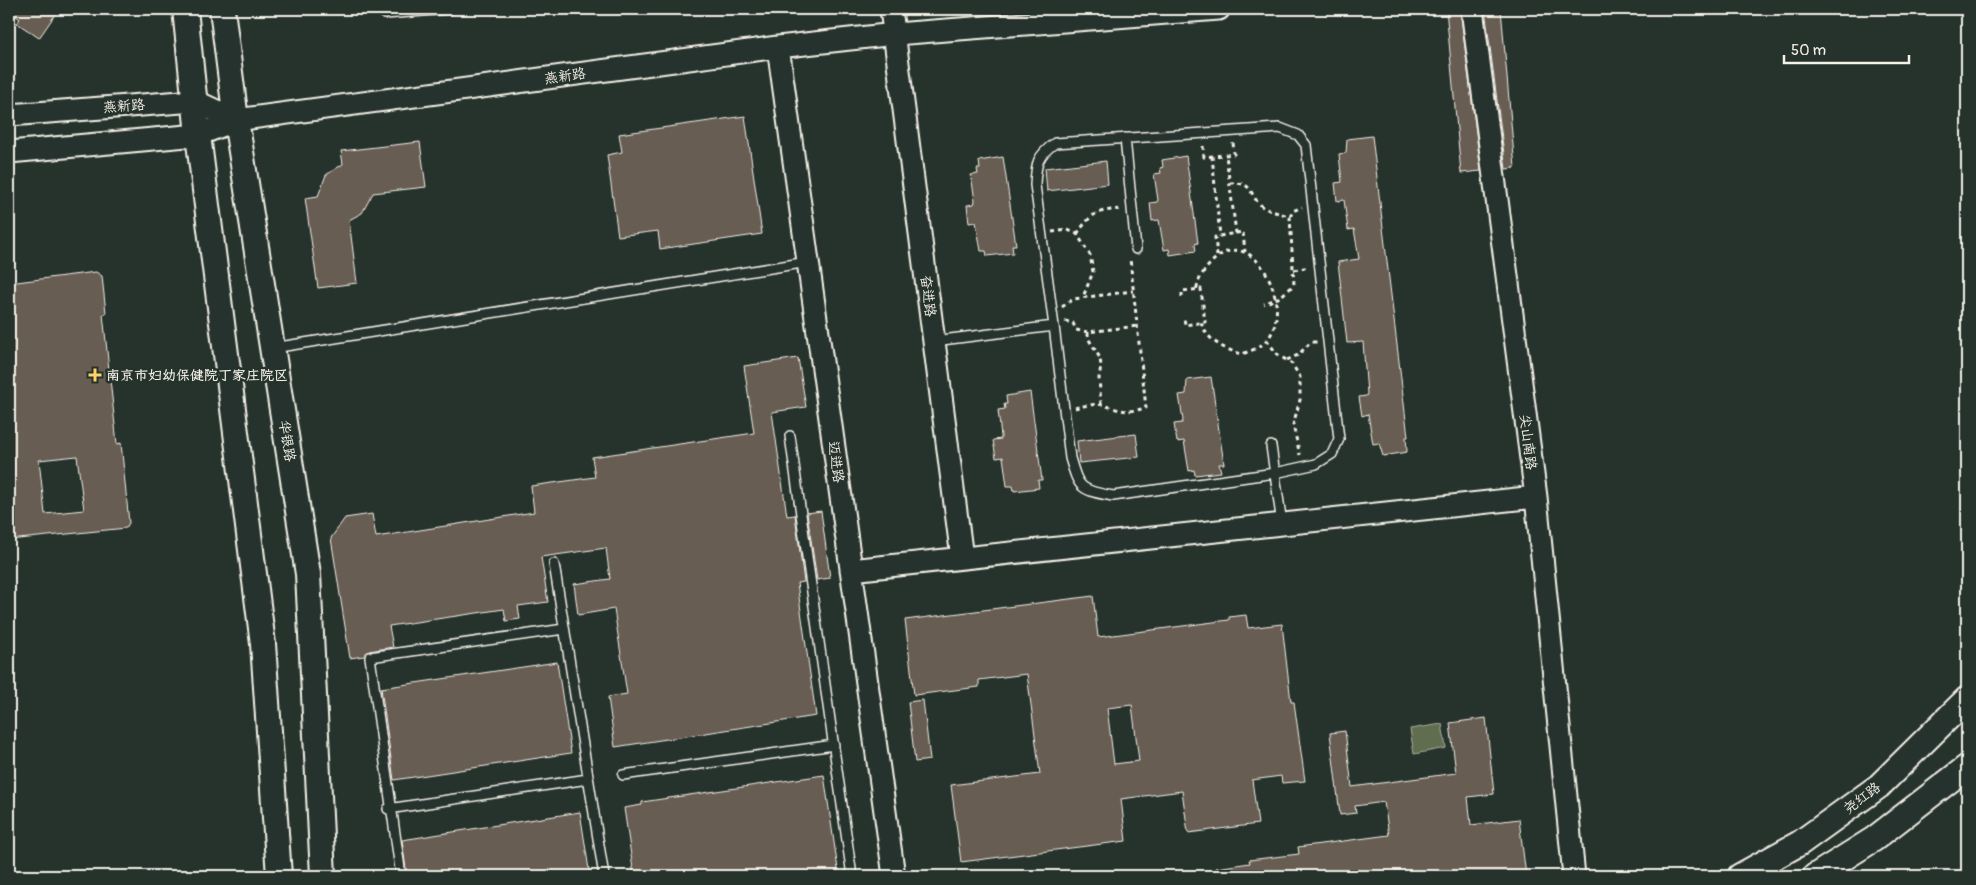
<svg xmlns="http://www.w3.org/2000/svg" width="1976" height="885" viewBox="0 0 1976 885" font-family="Pangolin,'LXGW WenKai TC',sans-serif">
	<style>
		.green { fill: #606e50; stroke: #aab09c }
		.building { fill: #685d53; stroke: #f4f1e8; fill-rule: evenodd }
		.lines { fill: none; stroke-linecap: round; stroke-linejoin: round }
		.service-casing { stroke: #f4f1e8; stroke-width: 12 }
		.tertiary-casing { stroke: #f4f1e8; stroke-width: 25 }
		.secondary-casing { stroke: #f4f1e8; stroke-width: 28 }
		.path { stroke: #f4f1e8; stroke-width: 3; stroke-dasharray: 4 4; stroke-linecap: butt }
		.service { stroke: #26332d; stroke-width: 9 }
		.tertiary { stroke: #26332d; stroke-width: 21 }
		.secondary { stroke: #26332d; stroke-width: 24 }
		.poi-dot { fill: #ffd166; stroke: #26332d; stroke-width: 2 }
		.labels { text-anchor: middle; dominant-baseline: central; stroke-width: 5; stroke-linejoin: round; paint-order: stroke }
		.street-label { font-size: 14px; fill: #f4f1e8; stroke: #26332d }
		.poi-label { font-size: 14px; font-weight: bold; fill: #f4f1e8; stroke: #26332d; text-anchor: start }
	</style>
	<rect width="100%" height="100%" fill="#26332d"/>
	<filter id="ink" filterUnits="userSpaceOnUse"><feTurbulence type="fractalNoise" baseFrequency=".02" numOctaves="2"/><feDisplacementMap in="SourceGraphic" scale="10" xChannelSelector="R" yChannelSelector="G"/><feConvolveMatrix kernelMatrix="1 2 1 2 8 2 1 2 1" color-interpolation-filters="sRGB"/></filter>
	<g filter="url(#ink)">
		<path class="green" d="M1442 724 1446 748 1414 754 1410 729Z"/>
		<path class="building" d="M9 9H59L39 38 17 23 20 19 9 11Z
			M1446 9H1460L1481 171 1461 173Z
			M1485 9H1501L1515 168 1506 169Z
			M745 116 762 234 660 249 658 231 618 236 607 155 622 152 619 134Z
			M1372 136 1408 437H1406L1407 452 1383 456 1379 443 1373 444 1368 414 1362 416 1359 397 1366 396 1367 394 1363 342 1347 343 1338 262 1359 259 1354 229 1348 230 1344 200 1337 201 1335 183 1342 182 1339 154 1346 153 1347 139Z
			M420 142 426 187 373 193 362 213 349 220 357 283 318 288 305 198 318 196 326 175 343 164 341 151Z
			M1186 156 1198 243 1195 244 1196 251 1170 255 1169 249 1164 250 1159 220 1152 221 1150 203 1157 202 1158 200 1154 174 1161 173 1160 168 1163 167 1162 160Z
			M1003 157 1016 245H1012L1013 253 987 256 986 251H981L976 222 969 223 967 205 974 204 975 201 971 175 978 174 977 169H980L979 161Z
			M1106 161 1108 184 1047 191 1045 168Z
			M96 272 102 276 106 313 103 314 117 444 121 443 129 523 126 528 9 540V283ZM77 456 84 510 45 514 39 460Z
			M798 358 806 407 772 412 787 516 795 515 804 582 797 583 816 716 615 747 608 697 627 694 614 609 578 615 574 584 610 579 606 548 541 557 548 602 518 606 520 619 506 621 504 609 389 626 393 647 369 651 364 656 350 658 331 538 345 518 372 514 376 537 534 512 531 486 595 477 592 457 754 433 744 366Z
			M1211 377 1224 464H1219L1221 472 1195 475 1194 470 1189 471 1184 441 1177 442 1174 424 1182 423 1183 420 1179 395 1186 394 1187 380Z
			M1030 392 1042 480H1038L1039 488 1014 491 1013 486H1007L1003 457 996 458 993 440 1001 439V436L998 410 1005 409 1004 404H1007L1006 396Z
			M1136 434 1139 457 1079 463 1077 441Z
			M821 511 830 578 817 580 807 513Z
			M1093 596 1098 637 1229 620V617L1246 615 1248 628 1282 624 1291 702H1294L1305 781 1282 783 1281 776 1252 780 1258 824 1188 833 1182 791 1121 799 1126 841 961 862 951 785 1040 774 1027 674 979 680V687L914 695 905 620ZM1132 705 1139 761 1114 764 1107 708Z
			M557 662 571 753 394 780 381 688Z
			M923 700 930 760 915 762 908 702Z
			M1486 718 1494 794 1468 797 1471 825 1519 819 1526 876H1216V868L1250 863 1249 860 1299 854 1298 847 1389 835 1384 802 1355 806 1356 813 1340 815 1330 733 1345 731 1352 787 1456 773 1450 723Z
			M824 775 839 876H634L624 808 642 805V802Z
			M580 812 590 876H407L402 840Z"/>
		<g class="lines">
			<g class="service-casing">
				<path id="service" d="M380 9 385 14 450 9
					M1125 138 1136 249
					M934 341 1054 326 1070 458C1079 489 1080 490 1113 496L1275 473 1316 464 1332 454 1339 439 1306 145 1298 135 1280 128 1055 143C1037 156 1036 163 1035 185L1054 326
					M273 348 808 262
					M790 436 852 876
					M1271 446 1282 524
					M554 564 604 876
					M623 775 834 745
					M388 809 588 779
					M401 876 370 657 564 629"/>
			</g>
			<g class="tertiary-casing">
				<path id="tertiary" d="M891 9 962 558
					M1472 9 1536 497 1574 876
					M778 47 894 876
					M9 115 195 101 236 120
					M9 152 198 135 236 120 778 47 895 34 1219 9
					M851 570 1536 497"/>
			</g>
			<g class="secondary-casing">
				<path id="secondary" d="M185 9 198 135 263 644 279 876
					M222 9 236 120 308 574 323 876
					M1740 876 1800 843 1879 786 1967 699
					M1815 876 1874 839 1967 767"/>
			</g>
			<path class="path" d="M1203 146 1204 157 1234 154 1233 142
				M1212 156 1220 236 1236 233 1226 155
				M1230 183C1256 182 1247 195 1263 207 1270 212 1282 213 1290 217L1294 285 1280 297 1264 304
				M1290 217 1293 211 1302 207
				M1052 232 1068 230 1077 234 1090 255 1093 272 1083 297
				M1236 233 1243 232 1245 252
				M1077 234C1092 213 1095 211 1121 209
				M1217 256 1215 237 1220 236
				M1294 270 1309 267
				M1197 289C1197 280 1205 269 1211 263 1253 217 1297 309 1266 341 1260 348 1250 351 1242 354 1225 350 1207 341 1201 322
				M1182 297V291L1201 289 1205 322 1185 325 1184 317
				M1062 307 1073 299 1133 291
				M1065 321 1073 323 1076 330 1088 332 1137 326
				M1088 332V338L1100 358 1101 366 1099 378 1101 404
				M1267 340 1277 354 1292 364 1300 377V400L1293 425 1300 455
				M1287 360 1298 355 1311 342H1317
				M1075 408C1082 406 1097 403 1103 405 1124 411 1124 413 1146 408L1130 259"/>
			<use href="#service" class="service"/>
			<use href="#tertiary" class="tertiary"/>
			<use href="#secondary" class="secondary"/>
		</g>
	</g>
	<path class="poi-dot" d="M92.5 367.5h5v5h5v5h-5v5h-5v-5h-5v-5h5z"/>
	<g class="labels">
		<g class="street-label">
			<text transform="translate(565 76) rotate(-8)">燕新路</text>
			<text transform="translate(124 106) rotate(-4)">燕新路</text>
			<text transform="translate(928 296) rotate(83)">奋进路</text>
			<text transform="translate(287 441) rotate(81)">华银路</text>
			<text transform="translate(1528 442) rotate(83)">尖山南路</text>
			<text transform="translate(836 462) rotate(82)">迈进路</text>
			<text transform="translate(1862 798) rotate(-37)">尧红路</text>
		</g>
		<g class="poi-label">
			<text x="106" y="375">南京市妇幼保健院丁家庄院区</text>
		</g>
	</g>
	<rect width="1976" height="885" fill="none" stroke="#26332d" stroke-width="30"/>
	<rect x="15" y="15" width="1946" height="855" fill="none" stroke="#f4f1e8" stroke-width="2" filter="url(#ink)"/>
	<path d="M1784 55v8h125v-8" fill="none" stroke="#f4f1e8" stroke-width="2.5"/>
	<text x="1791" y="55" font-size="15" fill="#f4f1e8" stroke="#26332d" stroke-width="4" paint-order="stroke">50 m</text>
</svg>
